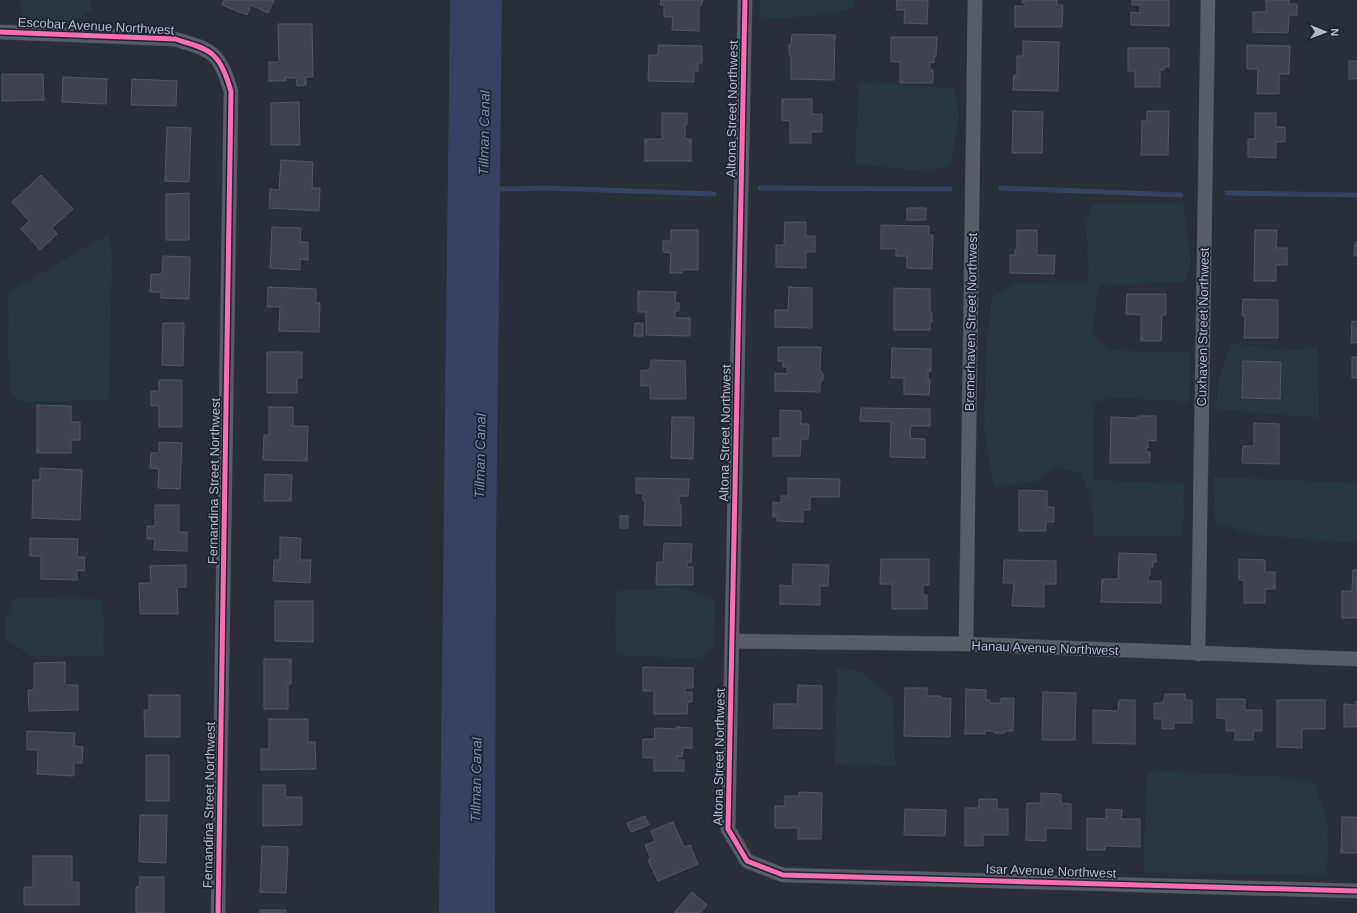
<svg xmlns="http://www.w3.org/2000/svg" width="1357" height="913" viewBox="0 0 1357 913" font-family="Arial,sans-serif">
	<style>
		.green { fill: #26383e }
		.water { fill: #364261 }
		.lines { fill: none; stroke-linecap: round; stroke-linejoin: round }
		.stream { stroke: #364261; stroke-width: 5 }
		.building { fill: #40434d; stroke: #51565f }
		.street-casing { stroke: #474b52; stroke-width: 15 }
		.street { stroke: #595d66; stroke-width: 14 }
		.cycleway-casing { stroke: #1c2333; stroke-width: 8 }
		.cycleway { stroke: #f96db3; stroke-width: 5 }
		.labels { text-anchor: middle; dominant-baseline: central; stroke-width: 3.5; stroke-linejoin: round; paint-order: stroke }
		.street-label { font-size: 13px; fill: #b3b9c9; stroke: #1c2333 }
		.water-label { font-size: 14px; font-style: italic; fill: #7b8bb2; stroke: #1c2333 }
	</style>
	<rect width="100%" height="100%" fill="#292e38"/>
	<path class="green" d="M20 0H91V10L72 25 25 23Z
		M760 0H855V8L814 16 760 19Z
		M859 82 955 88 959 117 951 165 931 172 855 164Z
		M1092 204H1183L1191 261 1185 282 1099 285 1092 332 1108 350 1191 353 1189 402 1108 397 1094 404 1093 480 1184 484 1183 536H1093L1092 499 1080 473 1054 466 1038 481 994 486 984 430 986 350 992 297 1014 284 1089 283 1086 222Z
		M109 234 112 252 109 399 23 403 9 391 8 292Z
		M1232 343 1286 351 1318 347 1319 418 1216 409 1219 377Z
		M1214 477 1357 483V543L1256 535 1215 523Z
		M679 588 715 599 714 645 700 659 615 655 616 591Z
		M15 598 103 599 104 656H31L5 639V620Z
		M837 668 859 671 893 698 895 766 835 764Z
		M1150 771 1285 777 1315 784 1328 824 1327 875 1143 873 1147 774Z"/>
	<path class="water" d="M450 0H502L496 550 495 913H439Z"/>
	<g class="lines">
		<path class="stream" d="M760 188 950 189
			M1001 188 1181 195
			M494 190 499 189 547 188 714 194
			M1227 193 1357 195"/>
	</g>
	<path class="building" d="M224 0H274L268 13 251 5 247 15 222 5Z
		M661 0H703L701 6H699V31L672 30 673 17H664V5H660Z
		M897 0H928L927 24 904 23 905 10H896Z
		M1022 0H1057V5H1063L1062 27H1015V6H1025L1026 3H1022Z
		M1132 0H1169V26L1131 25V12L1140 13V5H1132Z
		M1266 0H1289V4H1297V15H1289L1288 33 1253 32V12H1266Z
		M278 24H312L313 77H306V85L297 86 296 78H285L286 81H269V62H279Z
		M792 34 835 35 834 80 791 79V55H789V45H791Z
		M891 37H937L936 57 934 56V63L930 62V69L933 70V83H900V62H891Z
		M1023 41 1059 42 1058 91 1013 90 1014 75H1017V56H1023Z
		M658 45 702 46V63H698V71H694V82L648 81 649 55H658Z
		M1247 45 1290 46 1289 74H1279V94H1257L1258 69H1247Z
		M1128 48H1169V67H1164V70H1160V87H1135V71H1128Z
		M1349 61H1357V79H1349Z
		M2 74H43L44 100 2 101Z
		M63 77 107 79 106 104 62 102Z
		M132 79 177 81 176 106 131 105Z
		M782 99H812V114H822V132H811V143H790V121L782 120Z
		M299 102 300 145H271V103Z
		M1013 111 1043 112 1042 153H1012Z
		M1147 111H1169L1168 155H1141L1142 121H1147Z
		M662 113H687V125H685V139H691V161H645V139H662Z
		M1255 113H1276V127H1285V142H1276V158L1248 157V139H1255Z
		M167 127 191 128 189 182 165 181Z
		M281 160 313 162 312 188H320L319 211 269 208 270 189 279 190Z
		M41 175 73 209 52 228 57 234 40 250 21 229 29 221 12 202Z
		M189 193V240H166V194Z
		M907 208H926V220H907Z
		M785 222H806V236H815V252H806V268L776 267V245H784Z
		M881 225 929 226V235H933L932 269 907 268V256H896V249H881Z
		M272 227 301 228 300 242H308V260L300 259V270L270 268Z
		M671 230H698V270H682V273H670L671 253 663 252V241H671Z
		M1017 230H1037V255H1055L1054 274 1010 273V255H1015V250H1017Z
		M1255 230H1277L1276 248H1287V265H1276V281H1254Z
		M1355 242H1357V256H1354Z
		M163 256 190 257 189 299 161 298V292H150L151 274H162Z
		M268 287 316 289V303H320L319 332 279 331 280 307H267Z
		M789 287 812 288V328L775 327V310H788Z
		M894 288 930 289V313H932V322H930V330H894Z
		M638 291 676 292 675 303H679V311H675V318H690V336L646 335V312H638Z
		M1127 294H1166V315H1162L1161 341H1141V315L1126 314Z
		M1243 299 1278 300V338H1244L1245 316H1242Z
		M1352 321 1357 322V343H1351Z
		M163 323H184L183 366 162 365Z
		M635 323H643V336H634Z
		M778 347H821L820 370 823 374V380L820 383V392L775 391V373L787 374V367H783V361H778Z
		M892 348 931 349V371H928V380H930L929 395 904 394V378H891Z
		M267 352H302V378H297V393H267Z
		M1352 357H1357V378H1352Z
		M651 360 685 361 686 399H650V386H641V370H650Z
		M1243 361 1281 362 1280 399 1242 398Z
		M159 380H182V427H159V406H151V391H159Z
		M37 405 71 406V422H80V440H71V453H37Z
		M269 407H293V426H308L307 461 263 460 264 435H269Z
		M861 408 930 409V426H911L910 438 925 439V458L890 457 891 422 860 421Z
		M780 410 801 411V424H809L808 439H801L800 456H773V438H780Z
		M1138 416H1156V441L1148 440V448H1146V452H1150V463H1110L1111 417 1138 418Z
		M672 417H694L693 459 671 458Z
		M1254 423 1279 424V464L1242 463 1243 446H1254Z
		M159 442 182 443 180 489 158 488 159 469 150 468 151 453H159Z
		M40 468 82 470 80 520 32 518 33 480H40Z
		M265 474 292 475 291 501H264Z
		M636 478 689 479 688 496H679V505H681V526L644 525 645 501H643V493H636Z
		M788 478 840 479 839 497H810V510H803V522L777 521V517H773V502L781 503V496H788Z
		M1019 490 1047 491V507H1054V522H1046V531H1019Z
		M155 505H179V532H187V551L154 550 155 539H147V526H155Z
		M620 516H628V528H620Z
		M280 537 301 538 300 560H311L310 583 273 581 274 560H280Z
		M30 538 78 539 77 557H85L84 571 77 570V580L41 579V556H30Z
		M664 543 692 544 691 562H687V567H693V585H656L657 562H663Z
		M1119 553 1156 554V562H1153V567H1150V575H1148V581H1161V603L1101 602 1102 579H1118Z
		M881 559H929V585H923V595H927V609H892V584H880Z
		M1239 559 1265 560V572H1275V589H1265V603H1244V580H1239Z
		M1004 560 1056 561V584H1044V607L1012 606 1014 583H1003Z
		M793 564 829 565 828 586H820V605L780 604V585L792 586Z
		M186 565V587H177L178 614H140L139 583H151L150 566Z
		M1353 570H1357V618H1342V591H1352Z
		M275 601H313V642L275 641Z
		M264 659H291V684H288V709H264Z
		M65 662V685H78V710L29 711 28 690H34V663Z
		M643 667 693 668V688H685V692H692V702H688L687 714H654V691H643Z
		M798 685 822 686V729L773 728 774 704H797Z
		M905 688H927V696H941V698H951L950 737 904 736Z
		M966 689 986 690V700H990V703H1001V698H1014L1013 731H1005V733H994V731H985V734H965Z
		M1043 692 1076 693 1075 740H1042Z
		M1165 694H1185V700H1192V723H1174V729H1162V719H1154V703H1163V700H1164Z
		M149 695H180V737H145L144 710H149Z
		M1217 699H1245V710H1262V731H1254L1253 740H1235V731H1226V719L1217 718Z
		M1119 700H1135V744L1093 743V710L1118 711Z
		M1277 700H1325V729H1302V748L1277 747Z
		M1356 701 1357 727H1344V704L1356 705Z
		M269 719H308V742H315L316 769 261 770V749H269Z
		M677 727 692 728V748H683L682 757 677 756V760H684V771H654V758H643V739H654L655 728 677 729Z
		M27 731 75 733 74 746 83 747 82 763H74V776L37 774 38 750H27Z
		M146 755H169V801H146Z
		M263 785H285L286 797H302V825L263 826Z
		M799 792 822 793 821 839H798V828H775V806H785V796H799Z
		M1041 793 1061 794V803L1071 804V829L1046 828V841L1026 840 1027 803H1041Z
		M979 799H997V809H1008V835H983V846H965V808H979Z
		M905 809 946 810 945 836 904 835Z
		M1106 809 1122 810 1121 819H1140V847L1105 846V850H1087V818L1106 819Z
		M140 815H167L166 863 139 862Z
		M645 816 649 825 631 832 627 823Z
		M1342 817H1357V853H1341Z
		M673 822 684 847 690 845 698 864 658 881 648 860 651 859 645 845 655 841 651 831Z
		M262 846 288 847 286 893 260 892Z
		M33 856H72V882H79V905H24V887H33Z
		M140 877H164V913H136V887H139Z
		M692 892 707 905 700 913H674Z
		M260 910H286V913H260Z"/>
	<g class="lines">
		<g class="street-casing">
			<path id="street" d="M745 0 728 829 747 861 783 875 1357 891
				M0 32 175 39C186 43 204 46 213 55 223 64 227 79 231 91L218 913
				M732 641 966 644 1357 659
				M966 644 975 0
				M1198 654 1208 0"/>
		</g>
		<use href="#street" class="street"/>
		<g class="cycleway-casing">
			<path id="cycleway" d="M745 0 728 829 747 861 783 875 1357 891
				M0 32 175 39C186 43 204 46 213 55 223 64 227 79 231 91L218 913"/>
		</g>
		<use href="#cycleway" class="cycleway"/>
	</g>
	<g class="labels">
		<g class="street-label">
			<text transform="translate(96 26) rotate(3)">Escobar Avenue Northwest</text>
			<text transform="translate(732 109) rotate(-89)">Altona Street Northwest</text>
			<text transform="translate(971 322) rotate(-89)">Bremerhaven Street Northwest</text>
			<text transform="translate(1203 327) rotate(-89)">Cuxhaven Street Northwest</text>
			<text transform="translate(725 433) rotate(-89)">Altona Street Northwest</text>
			<text transform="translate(214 481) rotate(-89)">Fernandina Street Northwest</text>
			<text transform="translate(1045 648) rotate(2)">Hanau Avenue Northwest</text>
			<text transform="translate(719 757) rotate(-89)">Altona Street Northwest</text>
			<text transform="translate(209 805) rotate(-89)">Fernandina Street Northwest</text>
			<text transform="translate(1051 871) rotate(2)">Isar Avenue Northwest</text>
		</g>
		<g class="water-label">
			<text transform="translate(484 133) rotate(-89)">Tillman Canal</text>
			<text transform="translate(480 456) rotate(-89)">Tillman Canal</text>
			<text transform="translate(476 780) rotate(-89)">Tillman Canal</text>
		</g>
	</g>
	<g transform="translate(1325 32) rotate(91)" stroke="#1c2333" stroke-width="3" paint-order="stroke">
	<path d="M0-3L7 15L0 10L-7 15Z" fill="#b3b9c9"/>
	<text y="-6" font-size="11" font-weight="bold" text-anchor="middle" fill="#b3b9c9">N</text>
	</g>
</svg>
